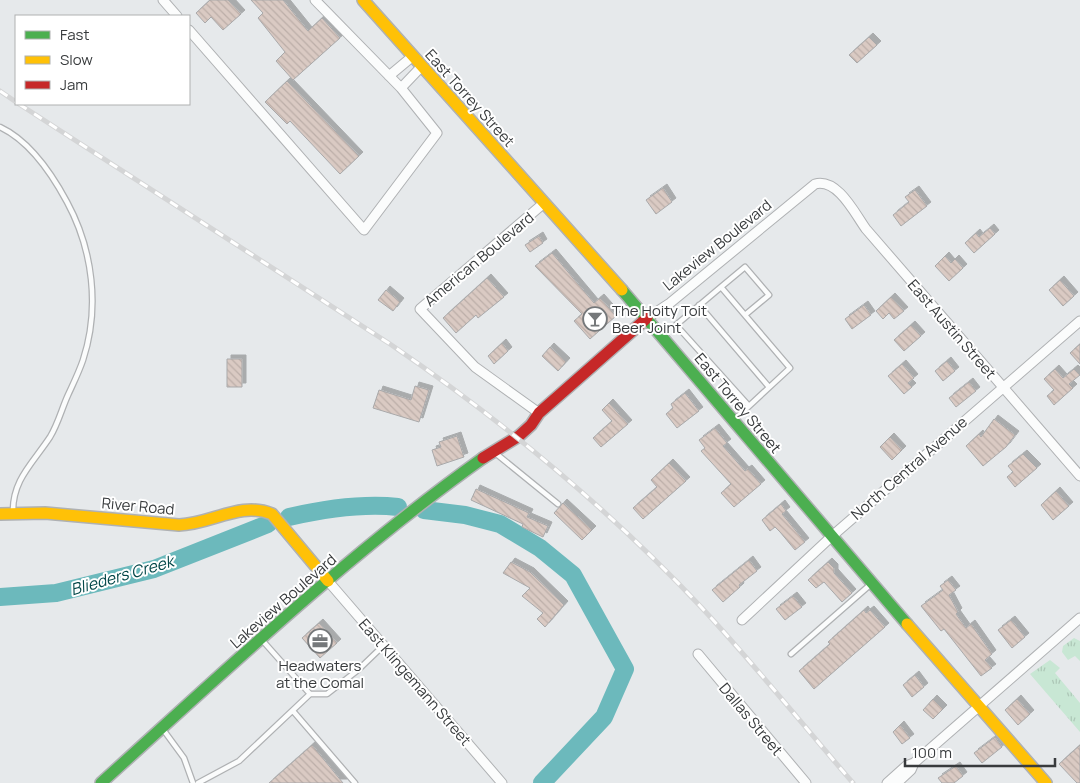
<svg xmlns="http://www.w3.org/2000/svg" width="1080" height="783" viewBox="0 0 1080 783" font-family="Manrope,sans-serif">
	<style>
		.grass { fill: url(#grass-tufts) }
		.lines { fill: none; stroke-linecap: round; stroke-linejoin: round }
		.river { stroke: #6cb9bc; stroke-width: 18 }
		.building { fill: url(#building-back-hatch); stroke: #a9a9aa; filter: url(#shadow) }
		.lane-casing { stroke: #afb1b3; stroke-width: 7 }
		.street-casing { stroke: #afb1b3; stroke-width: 11 }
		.fast-casing { stroke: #afb1b3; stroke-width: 14 }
		.slow-casing { stroke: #afb1b3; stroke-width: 14 }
		.jam-casing { stroke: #afb1b3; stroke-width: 14 }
		.lane { stroke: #fbfcfc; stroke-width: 4.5 }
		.street { stroke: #fbfcfc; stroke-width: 9 }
		.fast { stroke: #4caf50; stroke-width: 11 }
		.slow { stroke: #ffc107; stroke-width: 11 }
		.jam { stroke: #c62828; stroke-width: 11 }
		.rail-casing { stroke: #d4d5d6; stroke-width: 5 }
		.rail { stroke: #fff; stroke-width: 3; stroke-dasharray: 9; stroke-linecap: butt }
		.labels { text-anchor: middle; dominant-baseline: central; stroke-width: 4; stroke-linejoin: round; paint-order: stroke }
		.street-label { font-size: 15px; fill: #383b3d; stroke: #fff }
		.poi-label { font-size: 15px; fill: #383b3d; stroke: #fff; text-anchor: start }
		.water-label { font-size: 16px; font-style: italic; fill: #044849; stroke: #fff }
	</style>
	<defs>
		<pattern id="grass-tufts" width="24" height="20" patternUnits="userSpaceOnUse" patternTransform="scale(1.25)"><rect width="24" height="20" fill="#c8e7d4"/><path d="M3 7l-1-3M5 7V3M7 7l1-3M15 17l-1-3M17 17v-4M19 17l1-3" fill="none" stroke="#adc7b7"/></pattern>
		<pattern id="building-back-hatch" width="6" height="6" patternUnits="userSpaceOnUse" patternTransform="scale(1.25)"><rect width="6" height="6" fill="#dacac3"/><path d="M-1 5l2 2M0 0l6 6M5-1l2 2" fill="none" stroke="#bcaea8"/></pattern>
		<filter id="shadow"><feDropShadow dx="4" dy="-4" stdDeviation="0" flood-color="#0004"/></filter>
	</defs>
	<rect width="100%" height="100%" fill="#e6e9eb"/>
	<path class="grass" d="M1074 638 1080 641V661L1075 656 1068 660 1062 652 1063 646Z
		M1050 660 1060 668 1055 673 1080 703V732L1030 674Z"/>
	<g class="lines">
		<path class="river" d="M424 510 465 515 500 524 540 548 573 575 625 669 604 717 542 783
			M289 517C324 509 361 503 398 507
			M0 597 56 593 154 569 268 524"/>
	</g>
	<path class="building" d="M210 0H228L241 14 223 30 211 17 205 23 196 13Z
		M251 0H283L308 31 322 18 340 38 293 80 276 61 285 52 258 18 263 13Z
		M869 37 877 45 857 63 849 55Z
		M287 81 359 156 340 174 290 121 287 124 265 102Z
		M663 188 672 202 656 214 646 200Z
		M915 190 927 206 901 226 893 215 909 202 905 197Z
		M990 228 995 234 974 253 965 243 976 233 979 237Z
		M539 236 543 243 530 252 525 245Z
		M552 253 594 303 600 298 616 316 590 339 574 321 582 314 535 266Z
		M945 256 951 263 955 259 963 268 949 281 935 266Z
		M487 278 504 297 478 318 476 315 456 333 443 318Z
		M1060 280 1074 296 1063 306 1049 290Z
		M386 290 400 302 393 311 378 300Z
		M891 297 904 311 894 319 889 313 883 319 876 311Z
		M864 305 871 315 852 329 845 319Z
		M911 325 921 336 904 351 894 340Z
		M502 343 508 351 494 364 488 356Z
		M1080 344V364L1070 353Z
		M550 347 566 362 558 371 542 356Z
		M227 359H242V387H227Z
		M947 361 955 371 943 381 935 371Z
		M902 364 914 378 908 383 912 387 904 394 888 376Z
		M1055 369 1063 378 1074 369 1080 375 1069 384 1073 388 1054 405 1047 396 1054 390 1044 379Z
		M969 382 976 391 956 407 949 398Z
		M415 386 429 390 419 422 373 408 379 390 411 400Z
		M685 393 699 411 677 428 666 414 673 408 671 404Z
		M609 403 628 424 601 447 593 438 612 421 602 410Z
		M994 419 1015 435 1006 447 983 466 966 446 979 434 981 437Z
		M715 428 727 443 723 446 745 471 748 469 761 484 734 507 721 493 731 484 701 451 705 448 699 440Z
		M457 436 464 457 437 466 432 450 441 447 439 442Z
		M890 437 902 450 892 460 880 447Z
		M1023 454 1037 468 1015 487 1007 477 1013 472 1008 466Z
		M669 463 686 481 643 519 633 508 657 487 651 480Z
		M476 489 529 513 527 517 548 526 543 537 522 527 523 524 471 500Z
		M1056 491 1069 506 1053 520 1041 505Z
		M563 503 592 530 582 540 554 513Z
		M781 504 786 511 782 514 805 542 795 550 780 532 775 527 770 531 762 520Z
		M749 560 757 571 739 585 740 587 723 602 712 590Z
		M511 562 530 572 564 605 545 627 537 619 543 613 522 596 530 588 503 573Z
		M828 562 834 568V573L852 593 842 602 824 582 816 588 808 580Z
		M948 580 956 590 949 595 958 612 956 614 966 628 971 624 992 654 985 660 992 668 981 676 944 629 941 631 921 606 943 590 940 586Z
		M793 596 802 607 785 620 776 609Z
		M864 610 866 613 870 610 885 627 814 689 799 671 830 644 828 642Z
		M1011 620 1025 637 1012 648 998 630Z
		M319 623 337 643 320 658 302 638Z
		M915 675 924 687 912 697 903 685Z
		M933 699 943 709 933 719 923 710Z
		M1017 699 1030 714 1018 725 1005 710Z
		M900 725 910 738 902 744 893 732Z
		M995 737 1002 747 982 763 974 753Z
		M312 745 343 783H269Z
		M1080 745V783H1077L1059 764Z
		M956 766 963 776 954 783H942L938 778Z"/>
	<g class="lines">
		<g class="lane-casing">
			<path id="lane" d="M0 127C30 141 52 174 67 202 93 250 100 308 83 360 79 372 73 384 68 395 62 408 58 424 50 437 33 463 12 480 13 513
				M721 287 745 267 769 295 745 315
				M699 305 769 387
				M734 420 790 368 721 287 676 325 749 406
				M494 452 558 504
				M262 640 310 694H327L358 670 383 646
				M791 654 871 584
				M293 711 355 783
				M162 728 184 758 193 783
				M198 783 239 761 310 694"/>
		</g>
		<g class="street-casing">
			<path id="street" d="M163 0 177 16
				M189 30 364 230 437 133 401 88 315 0
				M389 76 413 56
				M401 88 422 66
				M647 318 670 303 815 184C838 178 855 214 866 229L1080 476
				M539 413 475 367 420 309 544 203
				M328 581 502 783
				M742 620 831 537 1080 321
				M698 654 806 783
				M887 783 906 766 914 763 1080 618
				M897 783 911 770 914 763"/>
		</g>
		<g class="fast-casing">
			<path id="fast" d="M622 290 907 624
				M101 783C225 671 347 555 483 458"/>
		</g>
		<g class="slow-casing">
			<path id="slow" d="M363 0 622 290
				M0 514 45 513 179 525C212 524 240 501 272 514L328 581
				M907 624 1046 783"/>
		</g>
		<g class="jam-casing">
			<path id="jam" d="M483 458 519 436 531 425 539 413 647 318"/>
		</g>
		<use href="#lane" class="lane"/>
		<use href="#street" class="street"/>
		<use href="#fast" class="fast"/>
		<use href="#slow" class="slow"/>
		<use href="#jam" class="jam"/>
		<g class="rail-casing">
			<path id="rail" d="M0 91 16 102
				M19 104 390 344C503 421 608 508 702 608 754 664 803 725 853 783"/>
		</g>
		<use href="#rail" class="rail"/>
	</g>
	<defs>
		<g id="bar-ring" transform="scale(1.25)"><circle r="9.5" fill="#fff" stroke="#75787a" stroke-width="1.5"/><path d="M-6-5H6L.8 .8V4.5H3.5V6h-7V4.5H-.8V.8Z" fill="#75787a"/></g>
		<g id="office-ring" transform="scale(1.25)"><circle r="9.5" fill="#fff" stroke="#75787a" stroke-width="1.5"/><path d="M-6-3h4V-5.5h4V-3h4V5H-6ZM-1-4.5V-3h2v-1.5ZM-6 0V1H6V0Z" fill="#75787a"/></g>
	</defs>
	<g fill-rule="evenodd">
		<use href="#bar-ring" x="595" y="319"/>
		<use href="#office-ring" x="320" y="641"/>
	</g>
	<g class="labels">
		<g class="street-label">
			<text transform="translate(470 98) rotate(48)">East Torrey Street</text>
			<text transform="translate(717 245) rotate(-39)">Lakeview Boulevard</text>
			<text transform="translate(479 259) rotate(-40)">American Boulevard</text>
			<text transform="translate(952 329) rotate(49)">East Austin Street</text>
			<text transform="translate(738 403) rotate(50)">East Torrey Street</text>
			<text transform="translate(909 468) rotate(-41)">North Central Avenue</text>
			<text transform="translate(138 506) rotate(5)">River Road</text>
			<text transform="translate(283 601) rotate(-41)">Lakeview Boulevard</text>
			<text transform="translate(415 682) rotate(49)">East Klingemann Street</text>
			<text transform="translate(751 719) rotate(50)">Dallas Street</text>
		</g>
		<g class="poi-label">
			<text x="612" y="310">The Hoity Toit<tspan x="612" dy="17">Beer Joint</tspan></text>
			<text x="320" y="665" text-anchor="middle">Headwaters<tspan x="320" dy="17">at the Comal</tspan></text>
		</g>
		<g class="water-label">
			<text transform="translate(122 575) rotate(-16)">Blieders Creek</text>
		</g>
	</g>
	<rect x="15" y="15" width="175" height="90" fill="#ffffff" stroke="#afb1b1"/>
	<rect x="25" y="31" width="25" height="8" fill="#4caf50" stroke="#afb1b1"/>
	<text x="60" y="40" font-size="15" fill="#383b3d">Fast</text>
	<rect x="25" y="56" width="25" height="8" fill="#ffc107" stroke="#afb1b1"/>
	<text x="60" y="65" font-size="15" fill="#383b3d">Slow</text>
	<rect x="25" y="81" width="25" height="8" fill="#c62828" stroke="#afb1b1"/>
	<text x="60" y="90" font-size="15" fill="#383b3d">Jam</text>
	<path d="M905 758v8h150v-8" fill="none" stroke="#383b3d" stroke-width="2.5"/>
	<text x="912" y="758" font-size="15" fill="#383b3d" stroke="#ffffff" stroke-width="4" paint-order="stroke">100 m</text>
</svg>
